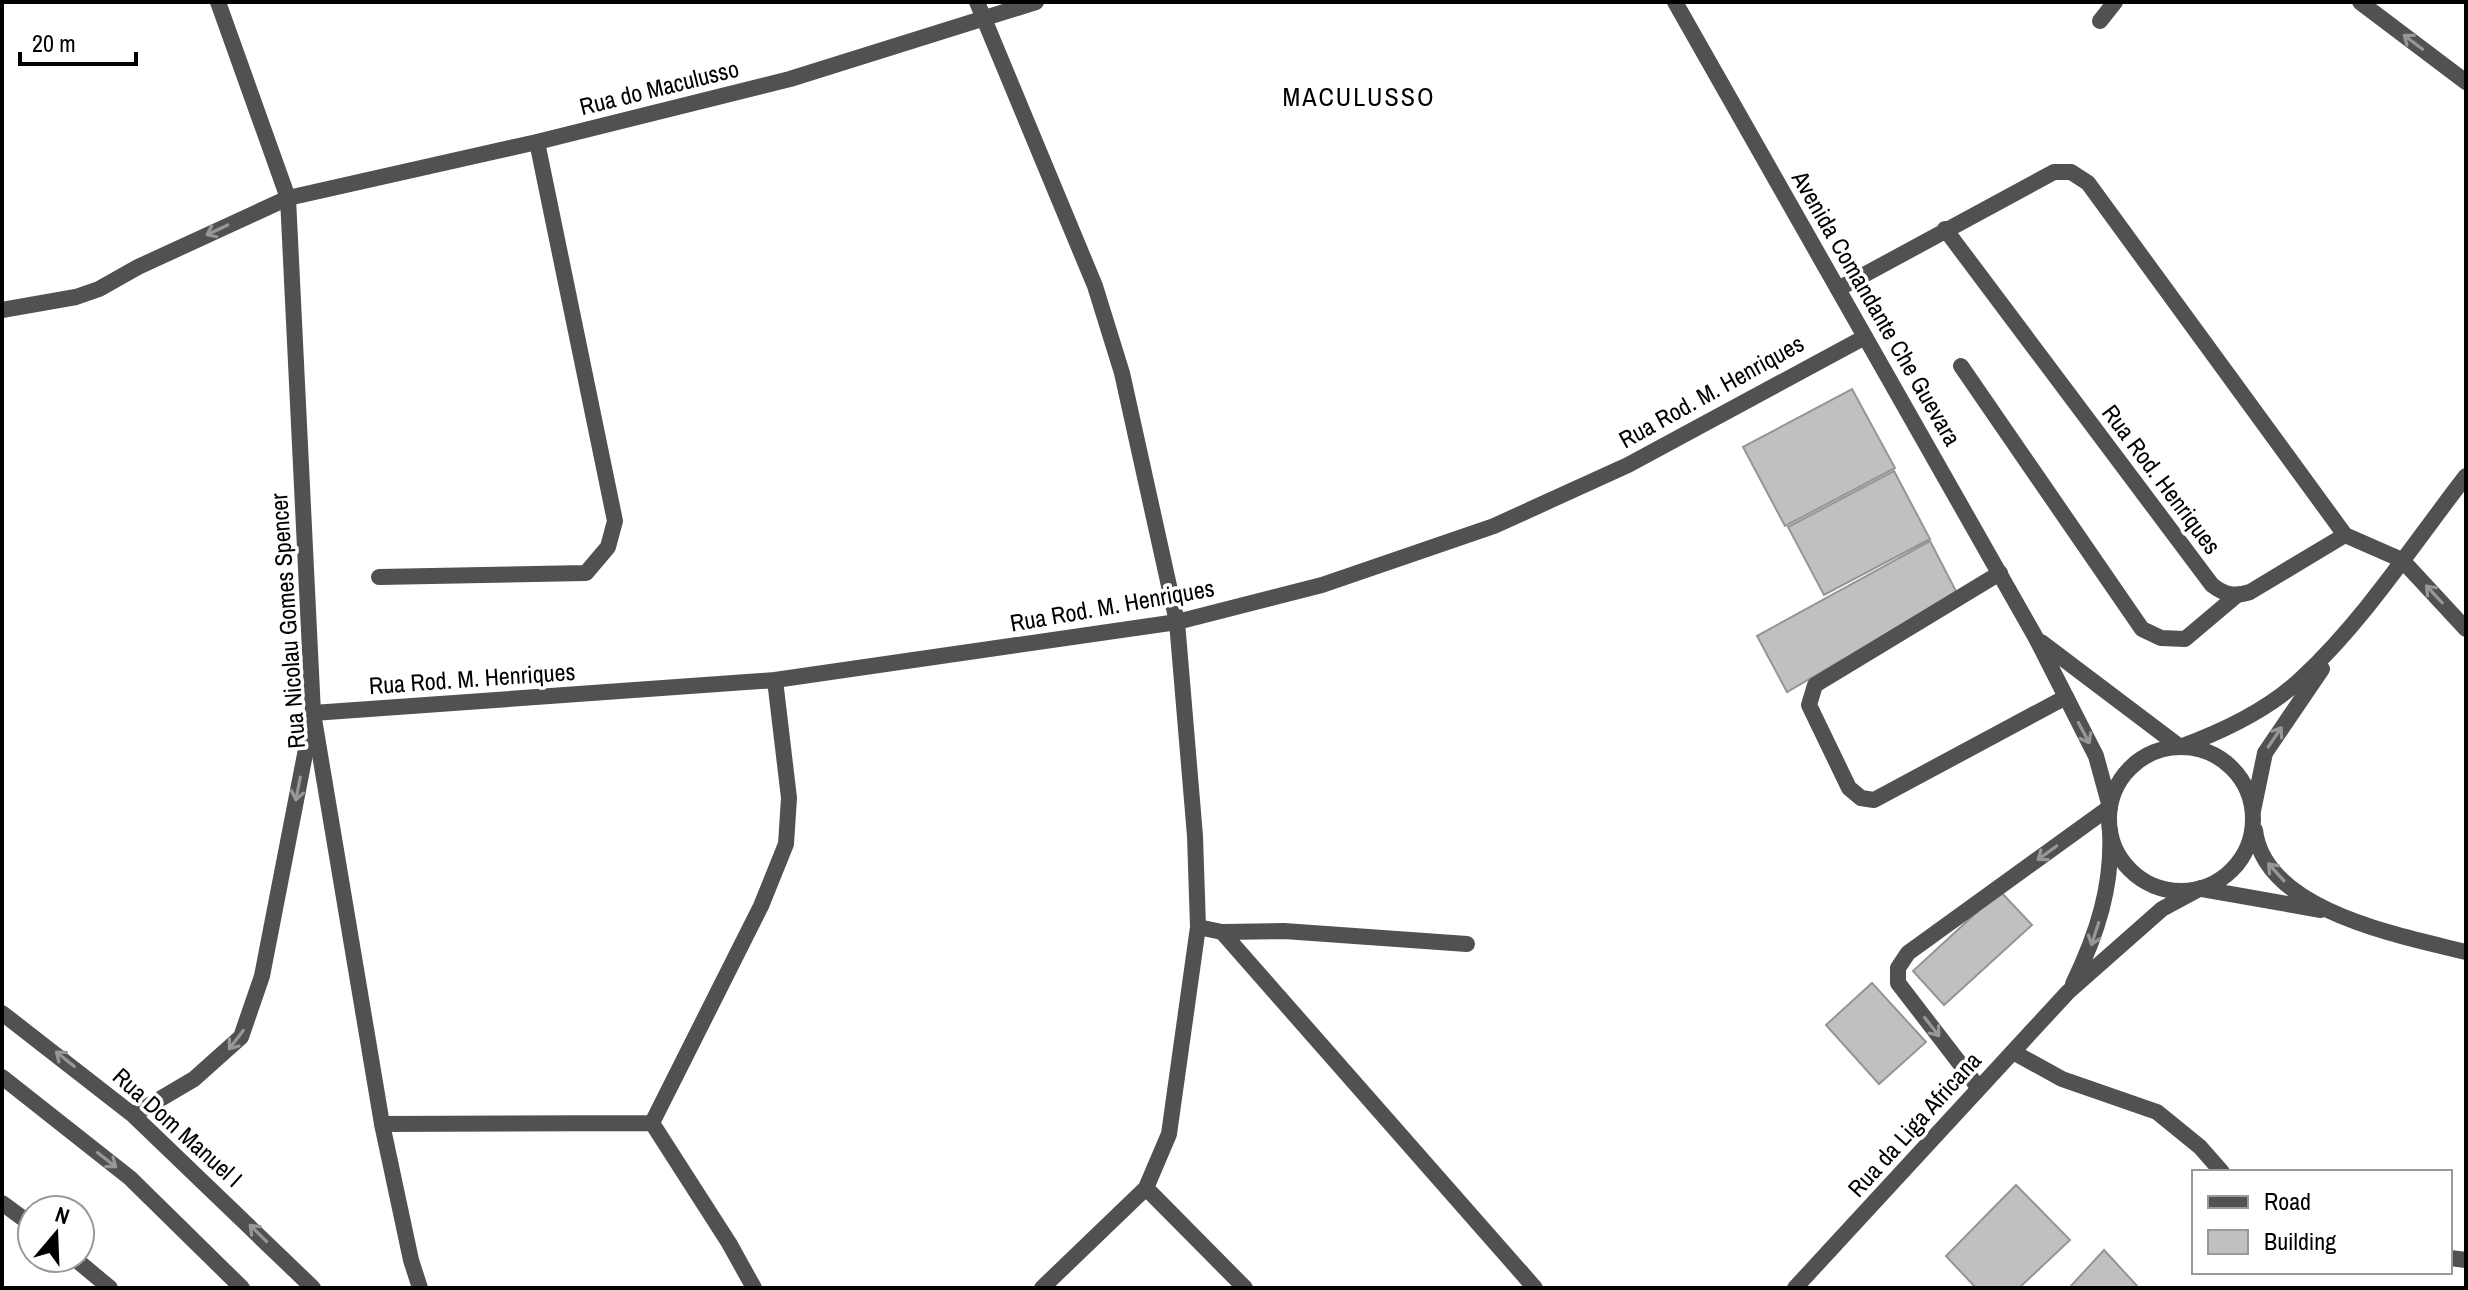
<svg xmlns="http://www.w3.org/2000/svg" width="2468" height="1290" viewBox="0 0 2468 1290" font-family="'Archivo Narrow',sans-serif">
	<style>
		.building { fill: #c0c0c0; stroke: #959595; stroke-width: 2 }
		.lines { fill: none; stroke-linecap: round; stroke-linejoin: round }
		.service { stroke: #515151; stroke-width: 16 }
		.minor { stroke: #515151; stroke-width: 16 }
		.tertiary { stroke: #515151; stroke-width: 16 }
		.oneway { stroke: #979797 }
		.labels { text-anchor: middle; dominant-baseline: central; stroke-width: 7; stroke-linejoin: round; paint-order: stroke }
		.street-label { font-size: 24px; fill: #000; stroke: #fff }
		.neighbourhood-label { font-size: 26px; letter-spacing: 2px; fill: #000; stroke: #fff }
	</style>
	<rect width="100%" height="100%" fill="#fff"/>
	<path class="building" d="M1852 389 1895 468 1785 526 1743 447Z
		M1894 471 1930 539 1824 595 1788 527Z
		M1930 541 1957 593 1787 692 1757 636Z
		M2000 891 2032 925 1944 1005 1913 971Z
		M1872 983 1926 1042 1879 1084 1826 1025Z
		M2016 1185 2070 1240 2019 1288H1976L1946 1256Z
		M2104 1250 2139 1288H2069Z"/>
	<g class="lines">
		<path class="service" d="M2100 21 2115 2
			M1961 366 2142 629 2161 638 2185 639 2236 596
			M2000 573 1815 685 1809 705 1849 788 1861 798 1874 800 2066 697
			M379 577 586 573 608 547 615 521 537 142
			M2013 1052 2062 1079 2157 1112 2200 1147 2222 1172
			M1978 1087 1898 983V968L1908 953 2110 807
			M2 1203 32 1225
			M74 1258 110 1288
			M2450 1258 2466 1260"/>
		<path class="minor" d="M218 2 288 198 313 713 382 1124 411 1260 420 1288
			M977 2 1095 286 1122 373 1177 622 1195 836 1198 927 1169 1134 1146 1188 1042 1288
			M2360 2 2466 82
			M1945 229 2212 585C2225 595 2234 597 2250 592L2345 535
			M1838 289 2054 172H2071L2088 183 2345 535 2402 560 2466 629
			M2 310 76 297 99 289 138 267 288 198 537 142 790 79 1036 2
			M313 713 775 680 1177 622 1322 585 1494 526 1628 465 1865 337
			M2180 747C2224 731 2269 710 2303 677 2365 619 2414 543 2466 476
			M2253 811 2265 753 2322 669
			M1198 927 1222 932 1535 1288
			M1222 932 1284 931 1467 944
			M2073 984C2097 934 2113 886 2110 830
			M652 1123 761 906 786 844 789 798 775 680
			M652 1123 729 1243 754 1288
			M382 1124 652 1123
			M1146 1188 1245 1288
			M1795 1288 2068 992 2162 909 2201 888"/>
		<path class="tertiary" d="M1675 2 2036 638 2096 756 2110 807
			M2041 642 2180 747
			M2109 819a72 72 0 1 1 144 0a72 72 0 1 1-144 0Z
			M2255 830C2264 911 2402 936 2466 952
			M2202 889 2321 910
			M2 1013 133 1115 313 1288
			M2 1077 130 1178 242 1288
			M133 1115 194 1079 241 1037 262 976 313 713"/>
	</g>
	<defs><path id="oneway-shaft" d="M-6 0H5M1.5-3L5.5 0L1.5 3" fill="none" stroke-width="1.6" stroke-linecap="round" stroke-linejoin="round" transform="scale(2)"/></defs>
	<g class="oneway">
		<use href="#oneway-shaft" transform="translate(2413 42) rotate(-143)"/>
		<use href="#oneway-shaft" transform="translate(217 230) rotate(155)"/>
		<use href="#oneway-shaft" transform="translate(2434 594) rotate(-133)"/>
		<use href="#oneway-shaft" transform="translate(2084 733) rotate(62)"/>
		<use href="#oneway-shaft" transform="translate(2275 737) rotate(-56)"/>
		<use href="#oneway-shaft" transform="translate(298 789) rotate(101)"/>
		<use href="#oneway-shaft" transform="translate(2047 853) rotate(144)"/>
		<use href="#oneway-shaft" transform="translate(2276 872) rotate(-132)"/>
		<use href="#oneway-shaft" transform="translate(2095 934) rotate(108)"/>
		<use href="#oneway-shaft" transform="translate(1932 1027) rotate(52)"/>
		<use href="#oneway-shaft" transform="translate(236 1040) rotate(127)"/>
		<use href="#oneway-shaft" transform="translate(65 1059) rotate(-141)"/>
		<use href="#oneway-shaft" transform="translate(107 1160) rotate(38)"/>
		<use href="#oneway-shaft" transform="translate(258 1233) rotate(-135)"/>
	</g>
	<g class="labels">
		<g class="street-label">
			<text transform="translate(659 87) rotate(-14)">Rua do Maculusso</text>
			<text transform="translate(1877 308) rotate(60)">Avenida Comandante Che Guevara</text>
			<text transform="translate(1711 391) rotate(-29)">Rua Rod. M. Henriques</text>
			<text transform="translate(2162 479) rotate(53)">Rua Rod. Henriques</text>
			<text transform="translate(1112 605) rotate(-10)">Rua Rod. M. Henriques</text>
			<text transform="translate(287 621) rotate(-94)">Rua Nicolau Gomes Spencer</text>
			<text transform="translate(472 678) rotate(-4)">Rua Rod. M. Henriques</text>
			<text transform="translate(1914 1124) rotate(-48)">Rua da Liga Africana</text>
			<text transform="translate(178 1127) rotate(42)">Rua Dom Manuel I</text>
		</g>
		<g class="neighbourhood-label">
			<text x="1359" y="96">MACULUSSO</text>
		</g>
	</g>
	<rect width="2468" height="1290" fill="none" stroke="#000000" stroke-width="8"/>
	<rect x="2192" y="1170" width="260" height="104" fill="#ffffff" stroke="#999999" stroke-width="2"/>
	<rect x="2208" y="1196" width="40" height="12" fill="#515151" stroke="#999999" stroke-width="2"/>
	<text x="2264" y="1210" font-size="24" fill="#000000">Road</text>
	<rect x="2208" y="1230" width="40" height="24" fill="#c0c0c0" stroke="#999999" stroke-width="2"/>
	<text x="2264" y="1250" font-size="24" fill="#000000">Building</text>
	<g transform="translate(56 1234) rotate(19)"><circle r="38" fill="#ffffff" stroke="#999999" stroke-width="2"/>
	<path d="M0-6L14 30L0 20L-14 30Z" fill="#000000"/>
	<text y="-12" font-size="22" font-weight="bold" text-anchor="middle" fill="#000000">N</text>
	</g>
	<path d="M20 52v12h116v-12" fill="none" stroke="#000000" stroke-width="4"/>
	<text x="32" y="52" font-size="24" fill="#000000" stroke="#ffffff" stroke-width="6" paint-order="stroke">20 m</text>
</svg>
